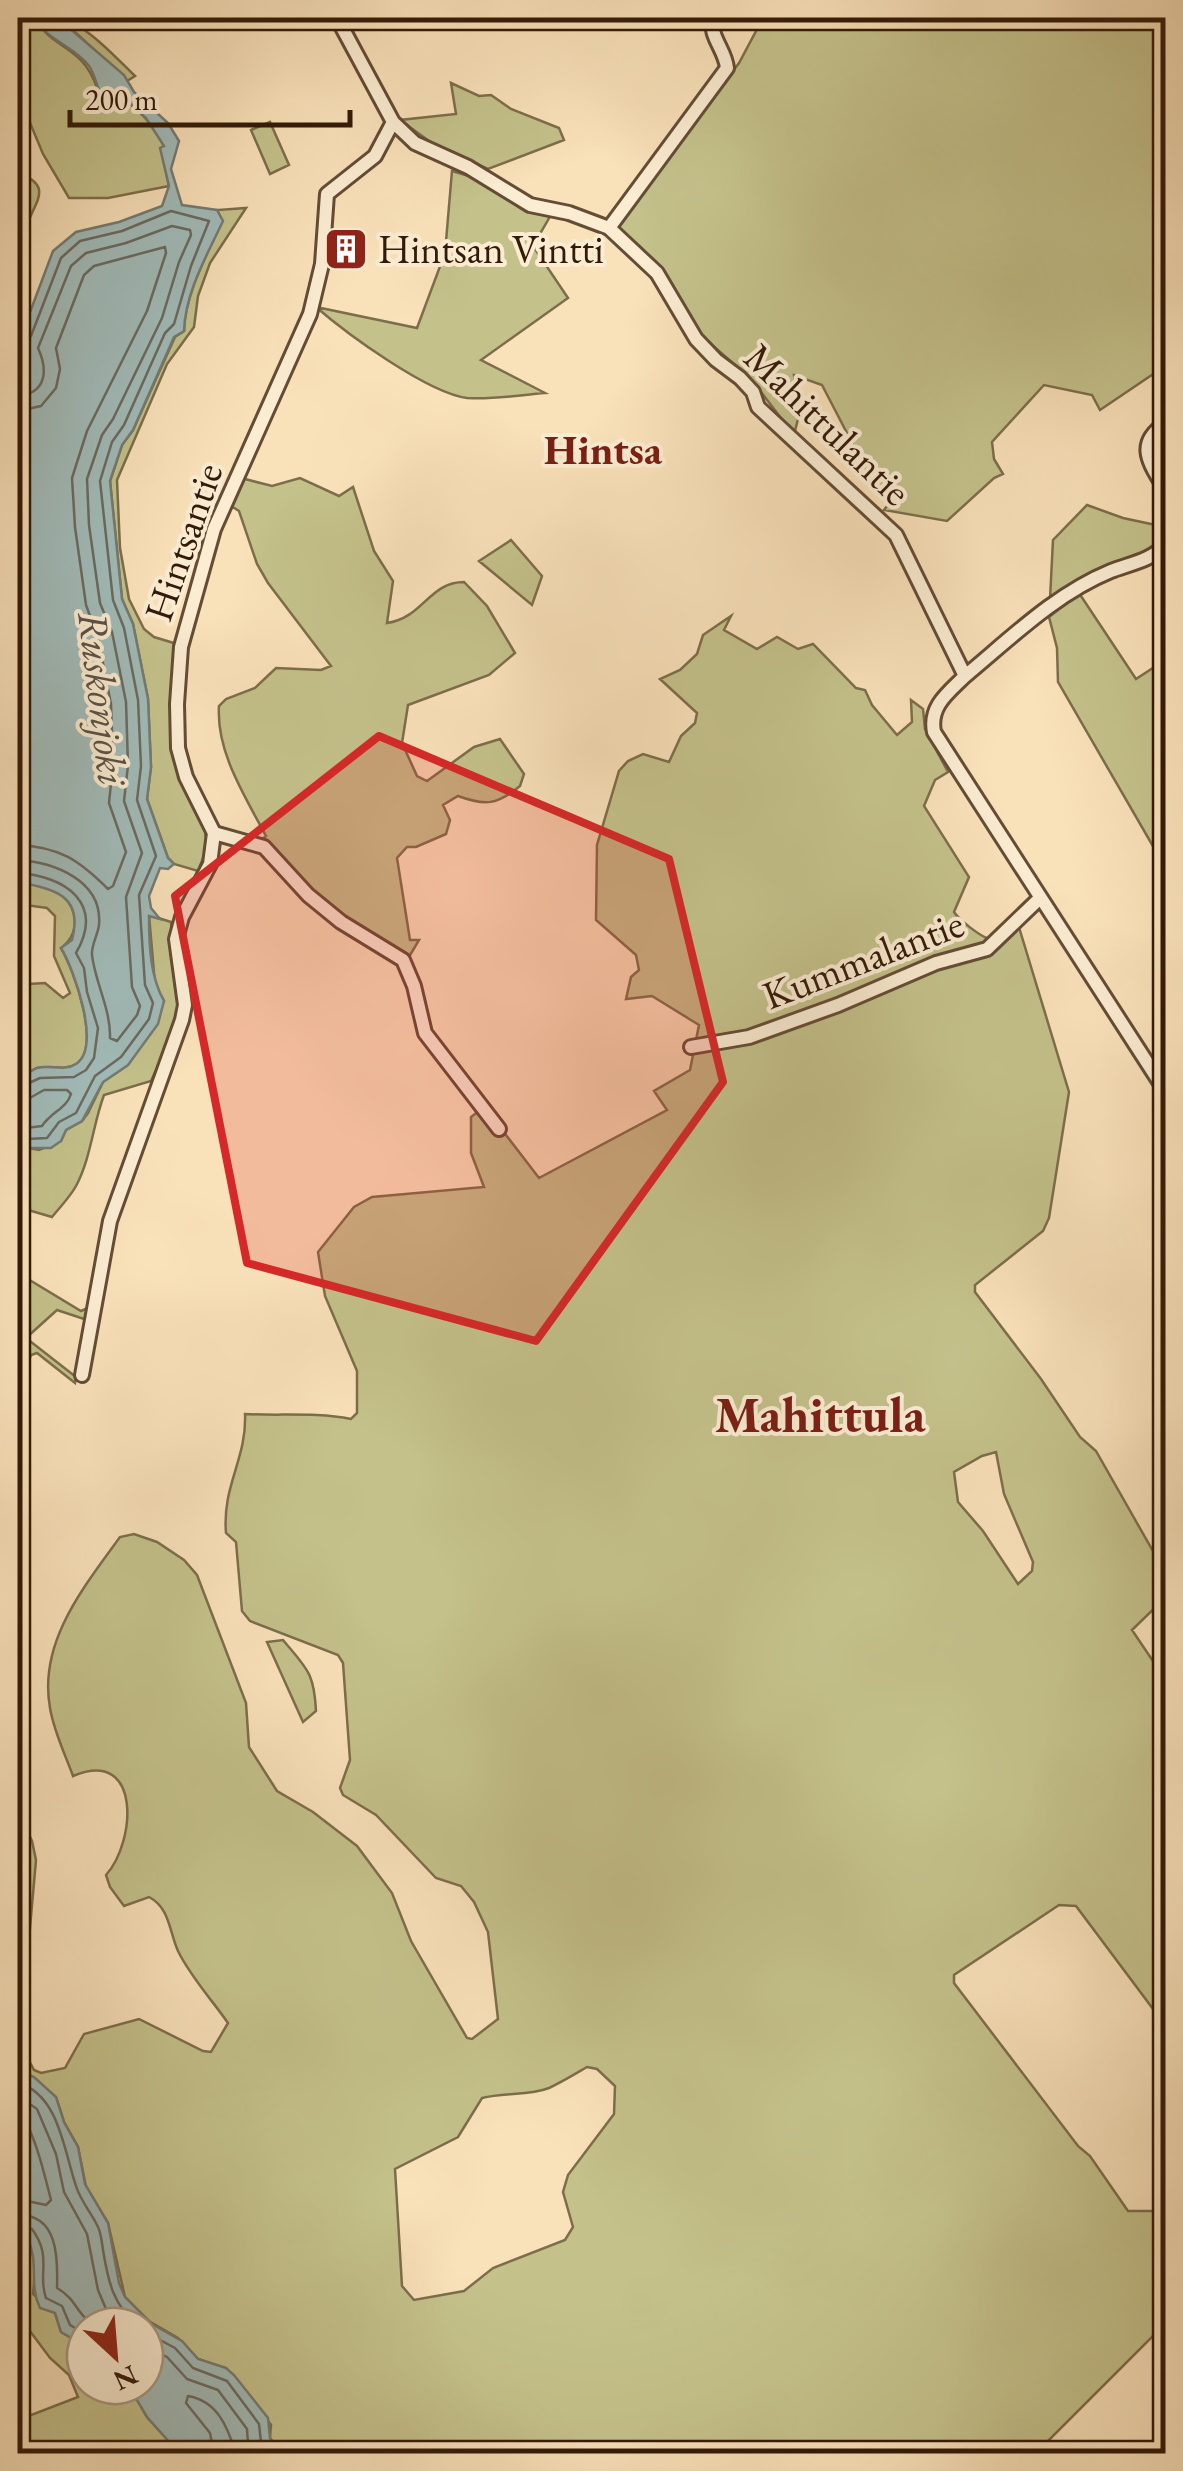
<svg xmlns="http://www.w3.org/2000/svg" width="1183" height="2471" viewBox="0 0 1183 2471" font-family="'EB Garamond',serif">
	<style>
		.green { fill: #c4c18b; stroke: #7c6e4a; stroke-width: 2.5; fill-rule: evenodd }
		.water { fill: #a1bbb9; stroke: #757b73; stroke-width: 2.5 }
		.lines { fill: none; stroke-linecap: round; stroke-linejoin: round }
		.shore { stroke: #6a6a61; stroke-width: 2.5 }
		.minor-casing { stroke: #644c35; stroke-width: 18 }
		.minor { stroke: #fbecd2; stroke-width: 12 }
		.marked { fill: #d62828; fill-opacity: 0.2; stroke: #d62828; stroke-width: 8; stroke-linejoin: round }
		.labels { text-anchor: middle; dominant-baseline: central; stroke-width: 8; stroke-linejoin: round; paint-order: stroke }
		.poi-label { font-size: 40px; fill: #331a09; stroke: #fbecd2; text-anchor: start }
		.street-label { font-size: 40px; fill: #331a09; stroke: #fbecd2 }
		.neighbourhood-label { font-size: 42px; font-weight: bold; fill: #7a1f14; stroke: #fbecd2 }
		.water-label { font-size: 42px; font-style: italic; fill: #5a5247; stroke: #fbecd2 }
		.district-label { font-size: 50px; font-weight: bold; fill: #7a1f14; stroke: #fbecd2 }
	</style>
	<rect width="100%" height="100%" fill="#f9e1ba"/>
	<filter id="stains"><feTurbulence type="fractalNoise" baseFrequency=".002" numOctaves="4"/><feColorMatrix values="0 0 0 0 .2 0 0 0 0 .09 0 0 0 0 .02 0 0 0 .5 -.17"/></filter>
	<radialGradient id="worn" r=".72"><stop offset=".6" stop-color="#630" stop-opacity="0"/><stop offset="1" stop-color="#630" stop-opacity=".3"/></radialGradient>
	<path class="green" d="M18 18H36C49 49 82 43 97 88 127 95 151 119 164 146L161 149 169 186 108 198H69L43 154 18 94Z
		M54 18C80 17 116 58 135 76L127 81 75 32Z
		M763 18H1165V366L1100 410 1092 395 1044 385 992 442 994 459 1003 474 994 478 947 521 884 510 891 501 874 485 822 385 794 375 798 419 794 435 751 379 695 330 675 291 658 266 635 242 613 228 739 63Z
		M451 83 479 96 491 95 511 109 559 128 564 140 488 169 436 146 400 120 456 114Z
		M270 122 289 165 270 174 251 130Z
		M452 171 479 179 552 213 533 246 568 298 481 360 545 393C520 395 492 400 467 398 428 393 347 334 316 307L417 328 445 253Z
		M18 173C54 186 35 201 27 225L18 226Z
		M246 208 210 263 198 296 194 327 167 364 117 480 120 548 129 599 144 629 154 637 177 644 171 741 205 831 207 848 198 871 174 864 168 858 147 799 151 767 148 699 133 624 122 599 110 481 122 445 133 430 175 337 184 331C185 293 207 255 222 221L217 210Z
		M241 478 272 486 300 478 339 496 353 487 374 551 393 581 387 623C423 618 429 582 464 582L487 606 515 653 489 675 408 705 402 743 417 776 427 781 474 747 500 739 524 774 520 786C497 805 485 806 458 796L443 805 450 820 446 834 416 847H407L397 858 410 940H419L409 957 322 902 261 840 266 836C245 796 216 752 219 706L226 699 255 688 276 668 321 670 331 666 268 583 257 564 239 511 228 504Z
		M1087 505 1123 518 1165 527 1162 541 1154 550 1050 599 1053 540Z
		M511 540 542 576 532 605 479 561Z
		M1079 593 1136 679 1165 660V867L1058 682 1057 648 1049 617Z
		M731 616 724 630 757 649 777 637 798 649 813 644 856 688 865 690 872 705 897 735 912 722 911 700 923 709 925 729 948 772 935 780 924 806 969 877 954 912C959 920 980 936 989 939L1018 924 1069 1092 1049 1218 1043 1231 975 1285V1292L1041 1379 1080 1437 1096 1451 1166 1574 1165 1598 1132 1630 1165 1679V2025L1076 1906 1059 1905 954 1975V1983L1078 2146 1090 2156 1128 2211H1165V2324L1036 2453H273L279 2452 270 2438 271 2425 226 2368 198 2359 178 2338 147 2320 125 2297 108 2223 86 2187 78 2147 64 2122 56 2097 18 2070 21 2053 18 2037V1974L24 1931 18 1887 23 1839 18 1830V1812L32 1841 36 1860 21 2029 25 2053 34 2070 41 2073 65 2068 84 2034 139 2019 203 2051 211 2052 228 2023C212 2000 190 1976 178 1951 169 1931 170 1908 149 1897L124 1906 110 1887 106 1875C136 1842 142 1747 73 1776 65 1754 54 1732 50 1708 38 1642 84 1587 120 1537L134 1534 157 1542 184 1560 197 1575 246 1703 249 1747 277 1791 313 1812 357 1846 392 1893 411 1941 467 2038 472 2039 498 2019 488 1932 474 1902 461 1886 436 1878 376 1815 343 1795 340 1788 350 1760 343 1663 338 1655 250 1621 242 1611 236 1542 226 1533C222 1485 247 1459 245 1414 280 1416 316 1412 351 1419L357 1413V1371L325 1296 318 1252 354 1207 372 1197 484 1187 471 1153V1117L480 1110 497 1131 506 1135 539 1178 667 1110 654 1091 690 1070 699 1025 652 996 626 999 631 977 639 970 636 955 596 920 597 845 619 771 628 761 643 754 669 762 681 736 695 723 697 713 660 679 680 670 697 654 703 635ZM996 1452 1004 1494 1033 1562 1032 1571 1018 1584 983 1531 958 1502 954 1472 982 1456ZM587 2067 597 2069 615 2086 614 2114 568 2175 563 2192 573 2227 565 2240 493 2268 464 2291 414 2300 402 2286 395 2169 458 2137 482 2098C505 2092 529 2096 549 2088 562 2082 575 2074 587 2067Z
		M18 882C28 884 41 884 51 888 77 900 84 931 61 948 74 970 102 1048 76 1064 64 1072 50 1064 37 1068 31 1070 23 1077 18 1081V1058L29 1043 18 1032V989L28 984 45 983 63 998 70 993 54 956 55 916 47 908 18 904Z
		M149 915 171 922 178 1008 174 1031 151 1081 104 1095C93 1124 91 1158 76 1186 70 1197 60 1207 52 1217L18 1207V1156L29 1148 39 1150 61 1141 66 1130 82 1121 88 1113 103 1082 128 1065 164 1001 155 984Z
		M18 1273 81 1311 90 1307V1321L57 1310 26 1338 76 1377 75 1383 37 1353 31 1355 18 1388Z
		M283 1640C307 1669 314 1672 316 1711L303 1722 267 1642Z
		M18 2237H26C37 2256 35 2273 33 2294L55 2313 61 2332 85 2346V2386H116L125 2397 137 2399 147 2417 180 2453H18V2420L78 2397 69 2375 50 2358 18 2315Z"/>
	<path class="water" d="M36 18H53L74 32 124 75 134 92 168 123 179 141 171 169 182 205 217 210 223 221C207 255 185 293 184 331L174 337 133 430 122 445 110 481 122 599 133 624 148 699 151 767 147 799 168 858 174 864 168 869 160 868 149 896 151 908 160 919 149 916C149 945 150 976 164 1001L158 1024 128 1065 103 1082 82 1121 66 1130 61 1141 51 1148H29L18 1158V1081C23 1077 31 1070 37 1068 50 1064 64 1072 76 1064 102 1047 74 969 61 948L72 940C84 895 54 889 18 882V389L23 370 18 344 53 251 76 232 119 222 162 206 169 186 160 148 164 146 146 118 117 92 102 96C96 86 95 74 89 66 73 45 46 41 36 18Z
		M18 2037 21 2053 18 2070 34 2077 56 2097 64 2122 78 2147 85 2184 108 2223 119 2283 125 2297 152 2324 182 2341 198 2359 226 2368 234 2375 268 2418 270 2438 280 2452 179 2453 147 2417 137 2400 125 2397 116 2386H145V2326H85V2346L61 2332 55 2313 40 2308C28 2284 40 2263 27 2237H18Z"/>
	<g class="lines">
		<path class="shore" d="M18 342 31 336 61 258 80 241 122 231 171 211 209 221 191 266 174 324 165 333 124 425 112 442 100 481 113 600 124 628 138 700 141 766 137 800 156 856 139 895 145 985 153 1003 149 1019 121 1057 95 1076 76 1113 59 1122 47 1138 27 1139 18 1143
			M18 396C47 393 48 370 38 348L71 266 86 253 126 243 172 226 190 230 191 235 179 262 162 318 113 419 102 435 87 479 89 525 100 603 112 632 126 702 128 765 124 801 142 853 126 897 132 987 140 1006 137 1015 117 1041 110 1038C111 1010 95 982 92 955 91 946 98 934 99 925 103 880 53 862 18 860
			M18 411 41 406 56 388 60 369 56 348 84 275 94 266 165 247 166 253 147 311 87 431 72 478 75 527 86 605 98 638 111 704 113 764 109 803 126 852 113 886 108 889C79 860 60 847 18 845
			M18 873C65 876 105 903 76 953L84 968 87 992 98 1028 94 1058 86 1070 74 1077 40 1078 18 1088
			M18 1101 28 1099 44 1090H67L71 1094C67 1108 50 1113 42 1126L18 1129
			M18 2083C59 2094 64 2151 76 2186 80 2200 92 2214 98 2227 101 2233 102 2243 103 2250 108 2281 113 2305 138 2326
			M18 2096 37 2109 56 2154 64 2192 87 2234 98 2290 106 2309 120 2326
			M18 2112C34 2127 45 2177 51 2200L46 2205 18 2199
			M18 2215C58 2214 58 2258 57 2288 78 2300 75 2314 96 2326
			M18 2227 32 2229C53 2258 37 2274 46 2298L62 2306 70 2325 85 2334
			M145 2332 175 2348 193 2368 227 2381 259 2424 261 2442 270 2454
			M145 2346 167 2357 187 2379 218 2390 247 2429 248 2444 254 2454
			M214 2454 210 2433 186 2403 188 2396C218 2401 228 2428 236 2454"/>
		<g class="minor-casing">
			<path id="minor" d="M337 18 393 122 415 143 468 167 530 205 569 213 609 228 657 273 696 339 716 360 740 378 753 392 758 407 896 535 965 676C948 693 929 706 934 732L1166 1092
				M609 228 727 68C725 49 709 37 713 18
				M1166 423C1133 445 1151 464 1166 491
				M965 676C1011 638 1055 594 1111 571 1129 564 1153 560 1166 544
				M214 833 264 847 308 895 341 922 403 960 414 986 425 1033 499 1129
				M691 1047 749 1037 838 1005 936 963 987 949 1040 898
				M82 1375 110 1221 182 1020 185 1005 176 939 182 917 210 864 214 833 186 777 178 748 177 704 181 647 214 529 310 314 322 264 327 194 375 156 393 122"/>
		</g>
		<use href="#minor" class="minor"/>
	</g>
	<path class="marked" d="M379 736 669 859 723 1082 536 1341 247 1263 175 896Z"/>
	<defs>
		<g id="building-square" transform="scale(2.25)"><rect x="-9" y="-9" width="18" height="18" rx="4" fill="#8f2418" stroke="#fbecd2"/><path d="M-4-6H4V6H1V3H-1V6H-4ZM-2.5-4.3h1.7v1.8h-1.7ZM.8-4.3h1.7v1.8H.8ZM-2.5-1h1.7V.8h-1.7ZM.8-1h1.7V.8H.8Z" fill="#fff"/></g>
	</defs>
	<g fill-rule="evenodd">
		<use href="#building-square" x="346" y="249"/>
	</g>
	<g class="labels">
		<g class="poi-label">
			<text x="378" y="249">Hintsan Vintti</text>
		</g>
		<g class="street-label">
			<text transform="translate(828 424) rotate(44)">Mahittulantie</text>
			<text transform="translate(183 542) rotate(-71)">Hintsantie</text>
			<text transform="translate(863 959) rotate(-21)">Kummalantie</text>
		</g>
		<g class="neighbourhood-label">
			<text x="603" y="449">Hintsa</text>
		</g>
		<g class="water-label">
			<text transform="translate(103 698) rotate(83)">Ruskonjoki</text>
		</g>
		<g class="district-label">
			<text x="820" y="1414">Mahittula</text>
		</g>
	</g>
	<rect width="1183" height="2471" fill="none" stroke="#f9e1ba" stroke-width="60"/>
	<rect x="20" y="20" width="1143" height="2431" fill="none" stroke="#331a09" stroke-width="5"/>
	<rect x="30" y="30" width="1123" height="2411" fill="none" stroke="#331a09" stroke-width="2.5"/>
	<g transform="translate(115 2356) rotate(154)"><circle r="48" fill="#fbecd2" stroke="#ab9882" stroke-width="2.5"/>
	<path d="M0-8L18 38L0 25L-18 38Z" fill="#8f2418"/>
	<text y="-15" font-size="28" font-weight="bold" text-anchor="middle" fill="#331a09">N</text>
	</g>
	<path d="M70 110v15h280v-15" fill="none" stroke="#331a09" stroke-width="5"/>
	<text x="85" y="110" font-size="30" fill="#331a09" stroke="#fbecd2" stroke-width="8" paint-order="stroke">200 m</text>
	<rect width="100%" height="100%" filter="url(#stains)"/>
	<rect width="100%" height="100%" fill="url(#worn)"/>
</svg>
